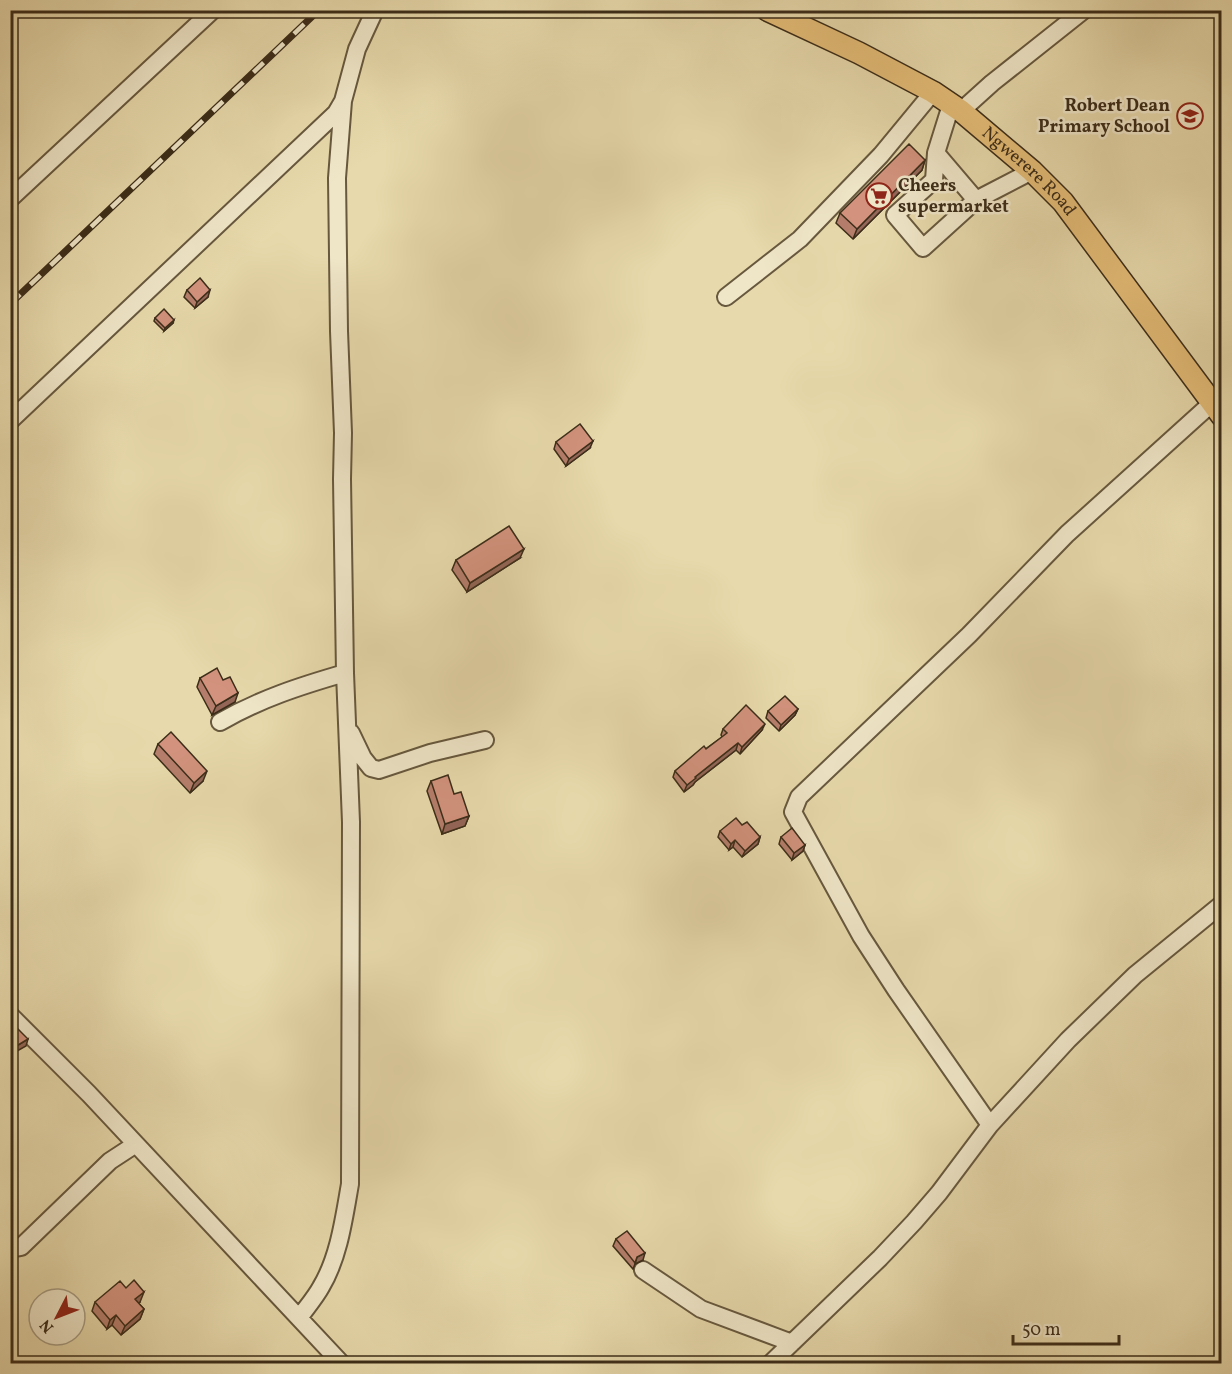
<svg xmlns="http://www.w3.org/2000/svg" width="1232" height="1374" viewBox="0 0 1232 1374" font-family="Vollkorn,serif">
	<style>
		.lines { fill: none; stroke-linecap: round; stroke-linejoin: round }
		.minor-casing { stroke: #67583e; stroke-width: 20 }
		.major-casing { stroke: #3c2d19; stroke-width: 24 }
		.minor { stroke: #efe6c8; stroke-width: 16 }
		.major { stroke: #e4bc76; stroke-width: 21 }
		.rail-casing { stroke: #3c2d19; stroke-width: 7 }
		.rail { stroke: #efe6c8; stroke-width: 4.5; stroke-dasharray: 14; stroke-linecap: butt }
		.wall { fill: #b57e6c; stroke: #3c2d19; stroke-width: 1.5 }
		.shaded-wall { fill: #936658; stroke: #3c2d19; stroke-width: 1.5 }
		.building { fill: #d2927d; stroke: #3c2d19; stroke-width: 1.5 }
		.labels { text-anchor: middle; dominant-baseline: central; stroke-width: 5; stroke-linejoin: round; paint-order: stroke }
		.poi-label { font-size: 18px; font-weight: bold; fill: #3c2d19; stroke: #efe6c8; text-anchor: end }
		.street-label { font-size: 18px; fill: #3c2d19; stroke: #efe6c8 }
	</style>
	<rect width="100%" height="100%" fill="#e7d9ab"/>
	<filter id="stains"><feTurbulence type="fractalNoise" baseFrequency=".00333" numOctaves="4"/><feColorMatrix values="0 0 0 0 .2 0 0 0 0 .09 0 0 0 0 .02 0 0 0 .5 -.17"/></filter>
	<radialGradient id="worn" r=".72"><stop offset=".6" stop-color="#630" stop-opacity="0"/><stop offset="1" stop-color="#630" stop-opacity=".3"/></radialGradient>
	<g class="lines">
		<g class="minor-casing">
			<path id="minor" d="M951 105 936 153 976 200 1032 171
				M961 111 992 83 1084 10
				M936 153 934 180 895 215 923 248 976 200
				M10 199 213 10
				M726 297 800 239 881 155 933 92
				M10 421 336 113 343 101 357 49 375 10
				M220 722C260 699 300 686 345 673
				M351 733 363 758 371 768 379 770 430 753 485 740
				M10 1015 89 1094 342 1364
				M990 1125 896 990 861 936 793 812 799 797 969 635 1067 534 1212 403
				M10 1249 21 1247 110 1161 136 1144
				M643 1270 701 1309 792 1343
				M299 1318C306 1308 315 1298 321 1287 339 1257 344 1218 350 1184L351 822 345 673 342 479 343 433 339 331 337 178 343 101
				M770 1364 880 1258 914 1222 939 1193 990 1125 1068 1040 1135 975 1222 904"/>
		</g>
		<g class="major-casing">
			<g id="major">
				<path id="s1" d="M767 10 859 53 933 92 961 111 1032 171 1063 202 1222 416"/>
			</g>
		</g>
		<use href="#minor" class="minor"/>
		<use href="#major" class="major"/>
		<g class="rail-casing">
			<path id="rail" d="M10 304 319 10"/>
		</g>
		<use href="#rail" class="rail"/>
	</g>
	<path class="wall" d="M925 160 922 170 853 239 836 223 840 213Z
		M187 290 208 297 195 308 184 297Z
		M155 318 173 323 164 331 154 321Z
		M556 442 590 448 566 466 554 449Z
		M520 558 467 592 452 570 456 560Z
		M200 678 235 702 212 715 197 687Z
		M798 709 795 715 779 731 766 718 768 711Z
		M723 729 762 730 740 754 736 750 695 782 693 785 684 792 673 777 675 771 722 737 721 735Z
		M158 744 203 781 190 793 154 754Z
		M431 781 454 794 469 816 465 826 442 834 427 791Z
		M742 825 760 837 758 844 742 857 733 847 729 850 718 837 720 831Z
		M781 837 805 845 803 851 792 860 779 844Z
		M616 1239 643 1260 635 1264 633 1269 613 1246Z
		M126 1288 140 1302 138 1303 144 1309 140 1319 121 1335 112 1325 107 1329 92 1311 95 1302Z"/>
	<path class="shaded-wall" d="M925 160 922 170 853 239 857 229Z
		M210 290 208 297 195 308 197 302Z
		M174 320 173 323 164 331 165 328Z
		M593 441 590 448 566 466 569 459Z
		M524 549 520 558 467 592 470 583Z
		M238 693 235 702 212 715 216 706Z
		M798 709 795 715 779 731 781 725Z
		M765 724 762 730 740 754 742 747Z
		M738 743 736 750 695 782 693 785 684 792 687 785 695 777Z
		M207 771 203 781 190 793 194 783Z
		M469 816 465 826 442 834 445 824Z
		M760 837 758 844 742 857 745 851Z
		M735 840 733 847 729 850 731 844Z
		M805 845 803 851 792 860 794 853Z
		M28 1039 26 1046 10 1055V1050Z
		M645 1253 643 1260 635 1264 637 1257Z
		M144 1292 140 1302 131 1309 135 1299Z
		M144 1309 140 1319 121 1335 125 1326Z
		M116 1315 112 1325 107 1329 110 1320Z"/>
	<path class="building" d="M909 144 925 160 857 229 840 213Z
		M200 278 210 290 197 302 187 290Z
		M164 309 174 320 165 328 155 318Z
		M580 424 593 441 569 459 556 442Z
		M509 526 524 549 470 583 456 560Z
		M217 668 223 680 230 677 238 693 216 706 200 678Z
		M785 696 798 709 781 725 768 711Z
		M746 705 765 724 742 747 738 743 695 777 696 778 687 785 675 771 704 746 706 749 727 733 723 729Z
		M171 732 207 771 194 783 158 744Z
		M448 775 454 794 461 792 469 816 445 824 431 781Z
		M736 818 742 825 747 822 760 837 745 851 735 840 731 844 720 831Z
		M792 828 805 845 794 853 781 837Z
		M17 1028 28 1039 10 1050V1031Z
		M627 1231 645 1253 637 1257 635 1263 616 1239Z
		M134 1280 144 1292 135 1299 144 1309 125 1326 116 1315 110 1320 95 1302 120 1281 126 1288Z
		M20 1359 24 1364H16Z"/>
	<defs>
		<g id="school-ring" transform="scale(1.35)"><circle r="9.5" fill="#efe6c8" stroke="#8f2418" stroke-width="1.5"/><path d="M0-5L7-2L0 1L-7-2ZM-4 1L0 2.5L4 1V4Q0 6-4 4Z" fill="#8f2418"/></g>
		<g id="supermarket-ring" transform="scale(1.35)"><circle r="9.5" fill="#efe6c8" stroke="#8f2418" stroke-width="1.5"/><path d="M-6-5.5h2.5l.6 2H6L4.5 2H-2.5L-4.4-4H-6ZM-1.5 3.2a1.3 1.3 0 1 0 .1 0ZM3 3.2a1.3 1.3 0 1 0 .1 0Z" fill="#8f2418"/></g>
	</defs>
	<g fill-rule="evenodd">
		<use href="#school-ring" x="1190" y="116"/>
		<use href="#supermarket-ring" x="879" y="196"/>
	</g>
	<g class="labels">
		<g class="poi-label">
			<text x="1170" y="106">Robert Dean<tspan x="1170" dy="21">Primary School</tspan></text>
			<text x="898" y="186" text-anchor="start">Cheers<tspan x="898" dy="21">supermarket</tspan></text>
		</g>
		<g class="street-label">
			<text stroke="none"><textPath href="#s1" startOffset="310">Ngwerere Road</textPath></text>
		</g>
	</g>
	<rect width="1232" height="1374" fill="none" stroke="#e7d9ab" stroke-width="36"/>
	<rect x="12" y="12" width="1208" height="1350" fill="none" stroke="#3c2d19" stroke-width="3"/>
	<rect x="18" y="18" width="1196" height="1338" fill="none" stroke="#3c2d19" stroke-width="1.5"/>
	<g transform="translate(57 1317) rotate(228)"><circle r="28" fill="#efe6c8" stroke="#a79c82" stroke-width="1.5"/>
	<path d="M0-4.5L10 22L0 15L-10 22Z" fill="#8f2418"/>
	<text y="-9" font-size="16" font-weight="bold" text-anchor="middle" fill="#3c2d19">N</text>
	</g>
	<path d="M1013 1335v9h106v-9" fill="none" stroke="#3c2d19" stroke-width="3"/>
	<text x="1022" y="1335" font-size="18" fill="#3c2d19" stroke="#efe6c8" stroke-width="4.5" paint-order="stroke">50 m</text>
	<rect width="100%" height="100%" filter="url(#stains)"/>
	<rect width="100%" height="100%" fill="url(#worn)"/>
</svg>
